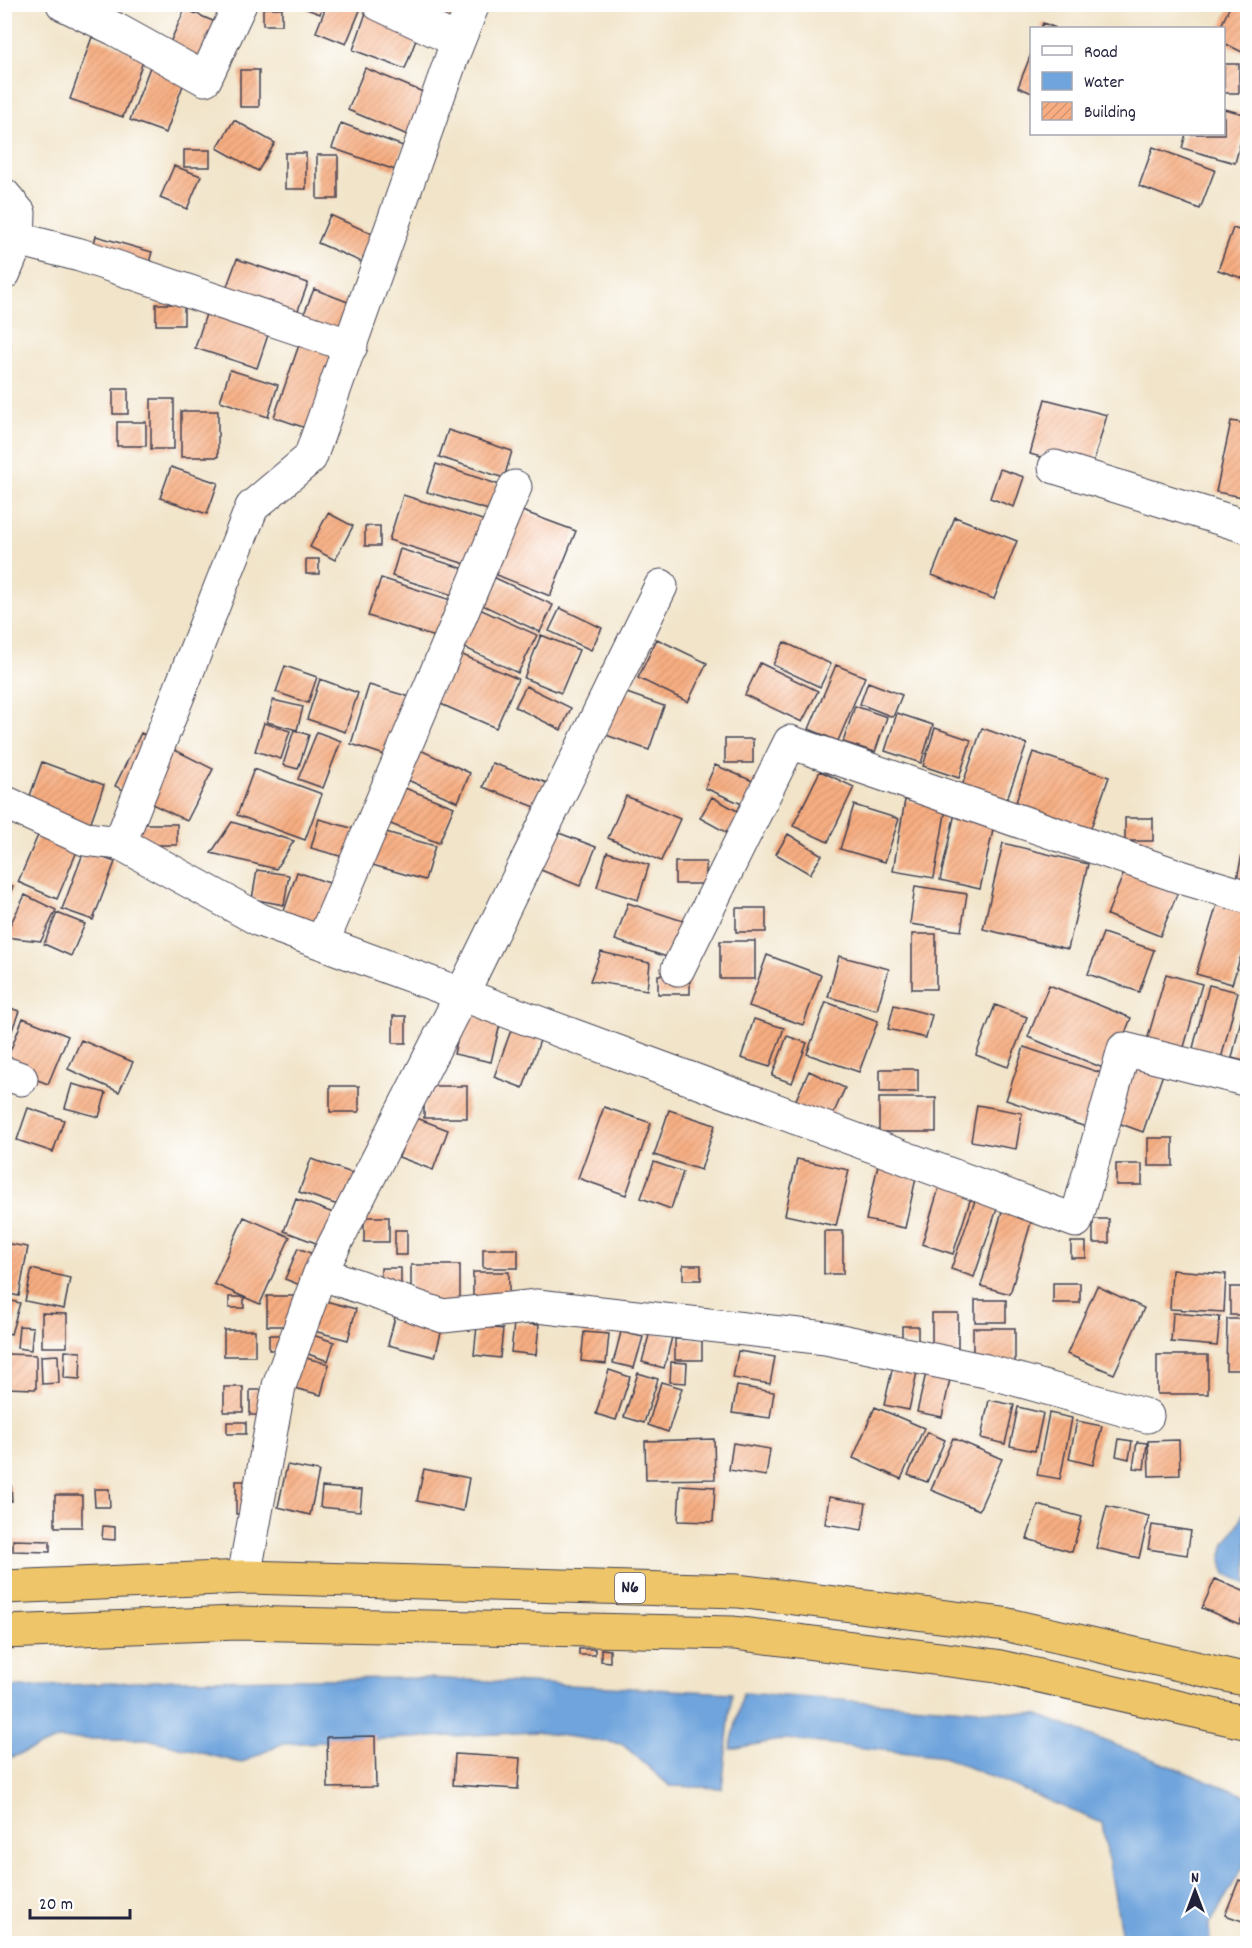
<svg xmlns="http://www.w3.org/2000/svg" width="1252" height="1948" viewBox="0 0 1252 1948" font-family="Dekko,sans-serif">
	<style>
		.water { fill: #6fa4dc; stroke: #48638c; stroke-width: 1.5 }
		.building { fill: url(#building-hatch) }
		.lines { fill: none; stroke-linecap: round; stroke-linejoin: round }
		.minor-casing { stroke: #413f50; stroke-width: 35 }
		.highway-casing { stroke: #413f50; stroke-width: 35 }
		.minor { stroke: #fff; stroke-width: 33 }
		.highway { stroke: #eec569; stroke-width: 33 }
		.labels { text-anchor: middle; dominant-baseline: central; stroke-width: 5; stroke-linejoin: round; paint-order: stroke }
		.shield { fill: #fff; stroke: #646476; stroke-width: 1.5 }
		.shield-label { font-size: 18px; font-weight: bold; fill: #22223b }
	</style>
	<defs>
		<pattern id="building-hatch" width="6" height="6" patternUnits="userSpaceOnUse" patternTransform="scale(1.5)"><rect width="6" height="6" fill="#f7ad81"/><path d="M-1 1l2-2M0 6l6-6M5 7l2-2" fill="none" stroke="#d39570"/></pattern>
	</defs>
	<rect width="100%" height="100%" fill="#fff"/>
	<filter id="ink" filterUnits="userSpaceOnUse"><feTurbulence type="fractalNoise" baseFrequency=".0167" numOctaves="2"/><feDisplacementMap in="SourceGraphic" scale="12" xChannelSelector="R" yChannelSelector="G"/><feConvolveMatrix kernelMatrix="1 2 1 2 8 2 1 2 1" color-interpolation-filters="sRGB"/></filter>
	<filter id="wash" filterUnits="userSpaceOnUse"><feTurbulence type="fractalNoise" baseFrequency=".008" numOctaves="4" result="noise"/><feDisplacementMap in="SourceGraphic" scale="24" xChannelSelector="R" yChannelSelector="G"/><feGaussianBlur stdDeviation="1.35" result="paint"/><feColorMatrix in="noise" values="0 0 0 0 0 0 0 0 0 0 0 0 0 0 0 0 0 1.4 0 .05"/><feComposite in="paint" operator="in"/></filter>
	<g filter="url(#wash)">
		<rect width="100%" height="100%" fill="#f1e4c9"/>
		<path class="water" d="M1247 1479V1584L1226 1574 1221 1560 1225 1543 1239 1523 1245 1509Z
			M426 1678 732 1693 722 1788 670 1786 622 1744 536 1732 281 1744 241 1763 148 1739H59L12 1757H5L4 1688 179 1680Z
			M743 1693 1036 1714 1247 1796V1846L1243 1867 1209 1926 1210 1943H1123L1102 1823 944 1757 786 1739 730 1749Z"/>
		<g id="blocks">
			<path class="building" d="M293 4H323L320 14Z
				M327 4H353L361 8 346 44 316 32Z
				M410 4H479L465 37Z
				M1231 4H1248V55L1224 43V28H1220Z
				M263 8H282V25H263Z
				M185 9 222 25 201 73 164 56Z
				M367 10 420 29 405 69 353 50Z
				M1043 23 1056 28H1041Z
				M92 37 145 56 123 117 70 99Z
				M1031 54H1032V93L1018 87Z
				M153 59 188 71 166 133 130 120Z
				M1224 64H1239V93H1224Z
				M365 68 440 99 422 141 348 110Z
				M240 70H259V107H240Z
				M1224 109 1248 115 1235 163 1182 148 1186 134H1224Z
				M234 120 275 143 258 171 217 148Z
				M341 123 403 146 395 170 332 148Z
				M1153 147 1215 170 1200 209 1139 186Z
				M184 150H210V167H184Z
				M285 153H306V189H285Z
				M317 155H338V199H317Z
				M174 166 201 176 187 209 160 198Z
				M330 215 384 239 371 266 318 243Z
				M1233 228 1248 233V280L1218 270Z
				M96 236 152 252 145 277 89 261Z
				M237 259 308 283 293 324 222 300Z
				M314 289 366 309 351 346 299 326Z
				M156 304H184V325H156Z
				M208 308 270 329 257 368 195 348Z
				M4 325H9V363H4Z
				M300 342 347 358 320 433 274 417Z
				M230 370 278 385 268 417 220 401Z
				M113 389H128V414H113Z
				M151 399H174V449H151Z
				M1045 399 1107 415 1091 471 1030 454Z
				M181 411H218V457H181Z
				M1231 421 1248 424V498L1216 492Z
				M117 422H146V446H117Z
				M448 430 512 451 504 478 439 457Z
				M436 464 500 485 492 511 427 492Z
				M171 467 218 483 207 514 160 498Z
				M1000 469 1024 477 1014 507 990 498Z
				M403 495 489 522 475 567 389 540Z
				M514 508 576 531 550 596 489 572Z
				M328 513 353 526 335 560 310 547Z
				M955 517 1017 541 994 599 932 575Z
				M365 526H380V546H365Z
				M400 549 465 569 456 596 392 576Z
				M306 559H319V574H306Z
				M491 576 553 605 540 632 478 603Z
				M381 578 454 601 442 639 368 616Z
				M475 607 537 635 518 673 457 644Z
				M560 608 602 628 591 650 549 631Z
				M541 635 579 650 561 693 524 678Z
				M657 639 707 663 688 702 638 678Z
				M784 642 831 664 820 687 773 665Z
				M458 653 518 679 496 728 436 702Z
				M760 663 818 691 802 722 745 695Z
				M836 665 865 677 838 741 809 729Z
				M285 666 317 677 308 703 276 692Z
				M320 679 358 693 345 732 307 719Z
				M868 682 902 695 893 717 860 704Z
				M369 685 410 697 391 757 351 744Z
				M526 686 571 708 561 730 515 707Z
				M621 691 664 706 649 750 606 735Z
				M273 700 303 707 297 730 267 722Z
				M855 706 887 717 875 752 843 742Z
				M897 713 933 725 921 763 885 751Z
				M264 723 290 731 281 759 255 751Z
				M935 728 971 740 959 778 923 766Z
				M982 728 1027 744 1004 807 960 792Z
				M294 730 309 735 298 769 283 765Z
				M317 732 341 741 323 788 298 779Z
				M141 733 213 769 187 821 115 786Z
				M725 739H753V763H725Z
				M416 748 470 773 458 802 403 778Z
				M1033 752 1109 777 1087 839 1012 814Z
				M42 762 104 785 89 827 27 804Z
				M492 763 547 783 538 808 483 787Z
				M715 765 776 791 765 814 705 788Z
				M254 769 322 794 305 840 237 815Z
				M820 771 854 787 828 842 793 826Z
				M397 785 454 807 439 843 383 821Z
				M626 796 680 819 661 861 608 838Z
				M712 797 741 813 729 834 700 818Z
				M905 800 946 808 934 878 893 871Z
				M854 805 899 819 885 862 840 849Z
				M955 813 995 821 980 889 940 880Z
				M1125 818H1153V841H1125Z
				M319 819 355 829 347 858 311 848Z
				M232 822 294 841 276 869 211 853Z
				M139 824H177V845H139Z
				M379 830 435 846 425 880 369 864Z
				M551 830 596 847 580 886 536 868Z
				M39 833 78 849 57 899 18 882Z
				M788 834 822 855 810 874 776 854Z
				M1246 834H1248V881L1237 879Z
				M1003 843 1088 864 1068 949 983 929Z
				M84 851 115 862 93 920 62 909Z
				M607 852 649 865 638 900 597 887Z
				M675 862H706V884H675Z
				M1127 865 1180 887 1160 936 1107 915Z
				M257 870 289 875 284 905 252 899Z
				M297 872 338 886 323 930 282 917Z
				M4 883 13 886 5 907H4Z
				M915 886 967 894 961 931 910 924Z
				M25 895 56 910 41 941 4 937Z
				M1218 901 1248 909V934L1232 984 1196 974Z
				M628 903 689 923 676 960 615 940Z
				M736 908H766V932H736Z
				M57 913 85 924 71 956 44 944Z
				M1103 933 1154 950 1139 992 1088 974Z
				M912 934H936V989H912Z
				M720 941H755V979H720Z
				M601 952 650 963 647 990 590 981Z
				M767 955 821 975 803 1025 749 1006Z
				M839 956 889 969 877 1010 828 997Z
				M1166 974 1202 984 1182 1054 1146 1044Z
				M658 975H690V994H658Z
				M1049 985 1131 1018 1110 1071 1028 1037Z
				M1209 985 1238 992 1220 1063 1191 1056Z
				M1247 994H1248V1062L1232 1058Z
				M826 1002 878 1021 859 1072 807 1054Z
				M894 1005 932 1015 926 1038 888 1029Z
				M995 1005 1027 1017 1008 1067 976 1055Z
				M4 1006 19 1011 5 1050H4Z
				M464 1011 501 1020 491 1062 454 1054Z
				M393 1016H406V1043H393Z
				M23 1018 68 1036 48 1084 4 1067Z
				M754 1019 784 1028 770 1067 741 1058Z
				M514 1022 543 1032 523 1088 494 1077Z
				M787 1036 807 1043 792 1083 772 1076Z
				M81 1040 133 1062 119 1092 68 1069Z
				M1024 1047 1107 1075 1089 1128 1006 1100Z
				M1131 1059 1164 1071 1143 1132 1110 1120Z
				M880 1069H918V1092H880Z
				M809 1071 845 1088 829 1123 793 1106Z
				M72 1084 106 1093 99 1117 65 1108Z
				M330 1086H359V1112H330Z
				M424 1086H467V1118H424Z
				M879 1098H936V1132H879Z
				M977 1105 1022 1113 1016 1149 971 1141Z
				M604 1107 651 1123 626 1195 578 1178Z
				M28 1108 64 1120 53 1152 17 1140Z
				M669 1110 715 1125 701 1170 654 1155Z
				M414 1117 448 1130 433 1170 399 1157Z
				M1148 1138H1173V1166H1148Z
				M311 1159 364 1177 353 1210 299 1192Z
				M797 1159 849 1170 836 1226 785 1215Z
				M879 1160 918 1169 905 1228 866 1220Z
				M654 1162 683 1172 671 1209 641 1198Z
				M1116 1164H1142V1185H1116Z
				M941 1181 973 1191 953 1254 922 1244Z
				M977 1195 999 1203 974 1277 951 1269Z
				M296 1199 344 1217 332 1249 284 1231Z
				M1002 1211 1032 1219 1010 1294 981 1286Z
				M244 1217 290 1237 260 1304 214 1284Z
				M364 1217H389V1242H364Z
				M1093 1219H1109V1243H1093Z
				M395 1230H407V1255H395Z
				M824 1231H843V1274H824Z
				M1071 1242H1086V1258H1071Z
				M4 1243 28 1247 19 1296 4 1293Z
				M298 1248 328 1260 315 1291 285 1279Z
				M483 1249H518V1268H483Z
				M411 1265H460V1306H411Z
				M683 1265H701V1280H683Z
				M381 1268H401V1295H381Z
				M32 1269 70 1278 64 1309 25 1301Z
				M1172 1270 1226 1274 1224 1312 1170 1309Z
				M473 1272H509V1309H473Z
				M1053 1283H1080V1303H1053Z
				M1097 1286 1144 1308 1114 1374 1067 1354Z
				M1230 1287H1248V1315H1230Z
				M267 1296H303V1326H267Z
				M229 1297H244V1308H229Z
				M314 1298 356 1309 348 1340 306 1329Z
				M4 1299 20 1303 11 1334 4 1332Z
				M975 1300H1006V1322H975Z
				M42 1313 67 1314V1347H42Z
				M932 1313H958V1357H932Z
				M1173 1313 1220 1317 1217 1346 1171 1342Z
				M395 1317 442 1329 435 1357 388 1345Z
				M1227 1319H1248V1370H1226Z
				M514 1323 539 1325 536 1355 511 1352Z
				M19 1326 33 1327 31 1350 17 1348Z
				M477 1326 503 1329 500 1358 474 1355Z
				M902 1326H918V1343H902Z
				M973 1328H1015V1364H973Z
				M224 1330H255V1356H224Z
				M297 1330 334 1342 328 1361 291 1348Z
				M650 1331 672 1337 664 1368 642 1362Z
				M584 1332 609 1334 606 1364 581 1361Z
				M621 1332 643 1337 634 1368 613 1363Z
				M269 1335H287V1350H269Z
				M675 1339H702V1360H675Z
				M65 1351 81 1352 80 1379 64 1378Z
				M738 1351 775 1357 770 1384 733 1378Z
				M287 1353 329 1364 321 1395 279 1384Z
				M5 1354 36 1355V1389L5 1388Z
				M58 1355 59 1383 42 1384 41 1356Z
				M1157 1355H1208V1394H1157Z
				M671 1362 687 1363 686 1383 670 1382Z
				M893 1366 917 1372 909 1410 884 1405Z
				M609 1370 630 1377 616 1420 596 1414Z
				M638 1373 658 1379 644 1423 624 1417Z
				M926 1373 950 1379 942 1417 917 1412Z
				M661 1382 682 1388 668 1432 648 1425Z
				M737 1386 774 1392 770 1418 732 1413Z
				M224 1387H243V1412H224Z
				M250 1390H279V1415H250Z
				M989 1400 1014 1405 1005 1444 981 1438Z
				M875 1407 924 1428 901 1479 853 1458Z
				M1018 1407 1043 1413 1035 1451 1010 1446Z
				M1049 1413 1072 1418 1060 1479 1037 1475Z
				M1077 1421 1102 1426 1093 1465 1069 1459Z
				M227 1422H246V1434H227Z
				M927 1432 945 1440 927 1482 908 1475Z
				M953 1438 1002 1459 979 1510 931 1490Z
				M714 1439 715 1479 646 1480 645 1441Z
				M1119 1439 1132 1441 1129 1459 1116 1456Z
				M1179 1440 1180 1475 1149 1476 1148 1441Z
				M1137 1442 1147 1443 1144 1469 1133 1468Z
				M733 1443 770 1449 766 1476 729 1470Z
				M287 1465 319 1471 310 1515 278 1507Z
				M424 1469 469 1478 463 1511 417 1501Z
				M236 1481H251V1514H236Z
				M680 1485 715 1487 713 1522 678 1521Z
				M4 1486H11L12 1501 4 1502Z
				M322 1487 362 1490 360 1511 320 1507Z
				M94 1489H109L110 1507H95Z
				M55 1495H82V1527H55Z
				M829 1497 866 1503 862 1530 825 1524Z
				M1038 1505 1082 1517 1072 1552 1027 1539Z
				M1107 1506 1149 1516 1139 1558 1096 1548Z
				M1152 1525 1191 1531 1187 1555 1148 1549Z
				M103 1526 115 1527V1540L102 1539Z
				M13 1540 50 1541V1552L13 1551Z
				M1215 1579 1248 1593V1604L1239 1624 1202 1608Z
				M579 1649H595V1655H579Z
				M601 1649 610 1650V1662L601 1661Z
				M375 1736 376 1787 328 1788 327 1737Z
				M455 1754 520 1758 518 1789 453 1785Z
				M1239 1880 1248 1883V1923L1225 1915Z"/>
		</g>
	</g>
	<g filter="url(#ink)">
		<use href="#blocks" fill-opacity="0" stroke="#413f50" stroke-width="1.5"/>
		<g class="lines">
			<g class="minor-casing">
				<path id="minor" d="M63 4 115 29 205 79 240 4
					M379 4 458 41
					M473 4 453 54 310 458 252 507 120 843 260 920 1076 1221 1124 1049 1248 1080
					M4 195 19 213 18 239 80 255 351 346
					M4 273 18 239
					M1055 467 1248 527
					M4 802 85 839 120 843
					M322 943 515 487
					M678 969 790 742 1184 878 1248 897
					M4 1073 21 1079
					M320 1273 443 1316 537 1306 826 1338 986 1371 1147 1416
					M244 1577 279 1386 320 1273 462 994 661 586"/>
			</g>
			<g class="highway-casing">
				<path id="highway" d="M4 1587 244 1577 738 1591 1004 1624 1248 1680
					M4 1632 237 1623 734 1633 996 1666 1248 1723"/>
			</g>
			<use href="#minor" class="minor"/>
			<use href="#highway" class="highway"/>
		</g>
	</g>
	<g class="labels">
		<rect class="shield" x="615" y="1573" width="30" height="30" rx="4.5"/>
		<g class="shield-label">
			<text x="630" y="1588">N6</text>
		</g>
	</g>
	<rect width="1252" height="1948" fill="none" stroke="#fff" stroke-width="24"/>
	<rect x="1030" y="27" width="195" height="108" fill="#ffffff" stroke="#a7a7b1" stroke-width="1.5"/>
	<rect x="1042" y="46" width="30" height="9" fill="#ffffff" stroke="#a7a7b1" stroke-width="1.5"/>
	<text x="1084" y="57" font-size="18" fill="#22223b">Road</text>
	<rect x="1042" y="72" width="30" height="18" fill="#6fa4dc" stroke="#a7a7b1" stroke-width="1.5"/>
	<text x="1084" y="87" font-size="18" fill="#22223b">Water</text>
	<rect x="1042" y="102" width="30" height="18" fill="url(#building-hatch)" stroke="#a7a7b1" stroke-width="1.5"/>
	<text x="1084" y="117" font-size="18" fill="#22223b">Building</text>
	<g transform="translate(1195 1891)" stroke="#ffffff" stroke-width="4.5" paint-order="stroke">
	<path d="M0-4.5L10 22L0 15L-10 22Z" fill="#22223b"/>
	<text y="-9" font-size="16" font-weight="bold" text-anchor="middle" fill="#22223b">N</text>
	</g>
	<path d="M30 1909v9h100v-9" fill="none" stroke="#22223b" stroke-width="3"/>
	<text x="39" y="1909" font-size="18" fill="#22223b" stroke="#ffffff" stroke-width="4.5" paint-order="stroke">20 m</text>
</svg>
